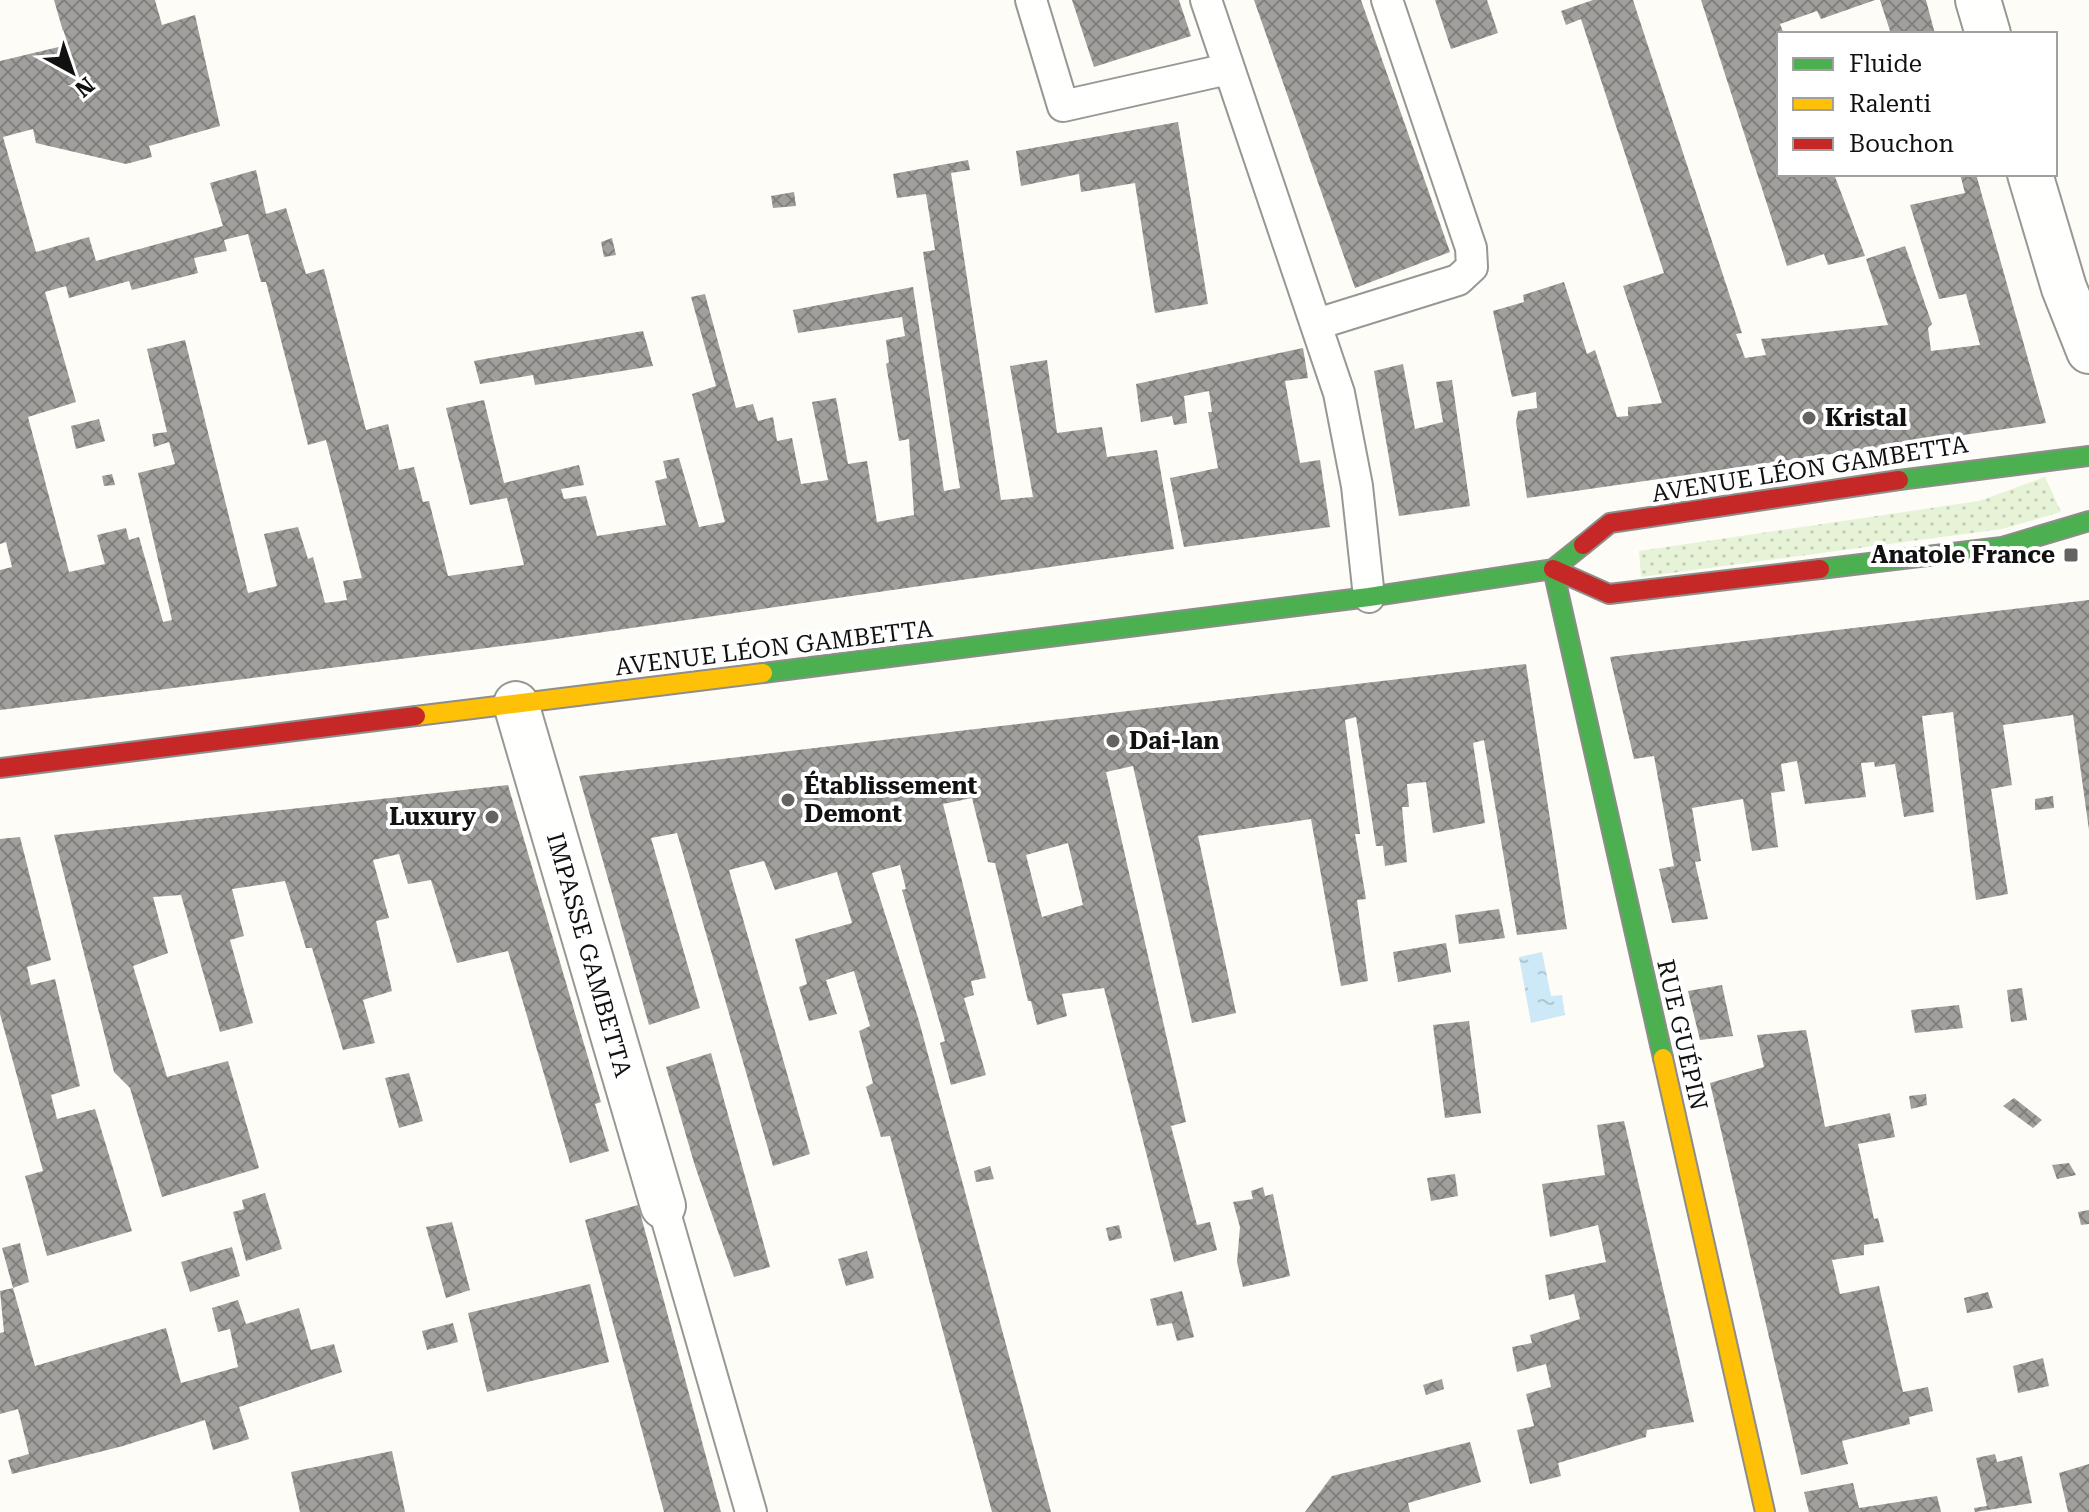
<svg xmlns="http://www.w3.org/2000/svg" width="2089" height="1512" viewBox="0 0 2089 1512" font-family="'Roboto Serif',serif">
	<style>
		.grass { fill: url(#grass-dots) }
		.water { fill: url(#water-ripples) }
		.building { fill: url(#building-cross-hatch); fill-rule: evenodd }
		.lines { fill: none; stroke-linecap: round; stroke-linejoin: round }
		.lane-casing { stroke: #979795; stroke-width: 34 }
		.street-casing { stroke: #979795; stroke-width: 48 }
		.fast-casing { stroke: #8e8d8b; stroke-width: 22 }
		.slow-casing { stroke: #8e8d8b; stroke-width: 22 }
		.jam-casing { stroke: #8e8d8b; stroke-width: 22 }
		.lane { stroke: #fffffe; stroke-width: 30 }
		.street { stroke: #fffffe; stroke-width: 44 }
		.fast { stroke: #4caf50; stroke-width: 18 }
		.slow { stroke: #ffc107; stroke-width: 18 }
		.jam { stroke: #c62828; stroke-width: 18 }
		.poi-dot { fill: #646362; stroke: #fff; stroke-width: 3 }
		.labels { text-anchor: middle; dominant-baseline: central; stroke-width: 8; stroke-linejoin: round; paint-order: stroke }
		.poi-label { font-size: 24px; font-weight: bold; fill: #111; stroke: #fff; text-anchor: start }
		.street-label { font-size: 24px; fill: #111; stroke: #fff }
	</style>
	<defs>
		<pattern id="grass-dots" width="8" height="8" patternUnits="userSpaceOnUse" patternTransform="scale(2)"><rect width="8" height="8" fill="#e7f3d7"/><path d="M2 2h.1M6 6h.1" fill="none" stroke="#c5cfb8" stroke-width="1.8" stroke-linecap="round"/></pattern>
		<pattern id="water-ripples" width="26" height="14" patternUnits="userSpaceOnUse" patternTransform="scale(2)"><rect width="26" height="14" fill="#cde8f7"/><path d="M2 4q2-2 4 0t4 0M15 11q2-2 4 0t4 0" fill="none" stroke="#afc6d3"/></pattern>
		<pattern id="building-cross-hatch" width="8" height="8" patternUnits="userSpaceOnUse" patternTransform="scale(2)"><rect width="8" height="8" fill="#a19f9c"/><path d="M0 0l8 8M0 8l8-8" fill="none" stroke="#82807e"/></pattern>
	</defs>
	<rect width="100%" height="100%" fill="#fdfcf7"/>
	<path class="grass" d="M2045 477 2061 512 2002 529 1641 577 1639 551 1979 501Z"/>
	<path class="water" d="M1542 952 1551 996 1562 995 1565 1015 1531 1023 1519 957Z"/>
	<path class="building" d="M54 0H155L162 25 195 15 220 126 149 146 152 157 126 164 36 143 33 129 3 137 36 252 89 237 96 261 223 226 210 183 256 170 266 214 286 208 306 274 324 269 366 430 388 424 399 470 414 467 423 502 429 501 448 576 524 565 507 498 470 505 446 408 484 400 504 483 579 465 584 485 561 489 564 499 586 496 597 536 666 525 655 481 667 478 663 461 679 458 699 527 725 522 692 394 716 386 691 297 705 294 736 408 753 404 758 421 773 417 777 441 792 438 801 484 828 480 812 402 836 398 848 464 867 461 877 522 914 515 909 439 899 441 886 364 889 362 886 340 905 336 902 317 798 333 793 310 913 287 944 491 960 488 923 252 935 250 926 194 897 198 893 174 968 160 970 170 951 173 1001 500 1033 497 1010 366 1047 360 1057 433 1102 427 1107 457 1157 450 1174 549 542 641 0 710V570L12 567 6 542 0 544V61L67 45ZM248 234 261 282H266L308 445 326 440 362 578 343 581 347 600 325 603 313 557 308 559 298 527 264 534 277 586 248 593 185 340 147 349 167 432 152 434 154 447 169 442 175 464 138 473 172 620 163 622 139 537 129 540 126 528 97 535 105 564 69 572 28 417 76 402 45 292 66 286 69 298 129 281 132 290 198 273 194 258 227 251 224 240Z
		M1072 0H1179L1191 36 1094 67Z
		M1254 0H1361L1450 252 1355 288Z
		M1435 0H1487L1498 33 1451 49Z
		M1593 0H1633L1742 333 1736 334 1745 358 1766 355 1761 339 1888 325 1866 259 1905 246 1932 324 1928 328 1931 351 1980 345 1966 294 1939 299 1910 205 1965 193 1960 174H1976L2046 423 1527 498 1516 422 1518 411 1537 408 1536 392 1512 397 1493 311 1524 302 1523 295 1564 282 1587 354 1595 350 1617 417 1628 416V407L1662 403 1623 286 1664 273 1581 19 1566 25 1561 11Z
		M1701 0H1875L1821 19 1817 11 1780 24 1784 34H1779V174H1834L1865 256 1828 265 1824 254 1787 266Z
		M1880 0H1926L1935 34H1891Z
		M1178 122 1208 304 1155 313 1135 183 1081 192 1079 174 1021 186 1016 151Z
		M794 192 796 206 773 208 771 196Z
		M612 238 616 255 604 257 601 242Z
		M643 331 653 366 535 385 533 375 480 384 474 361Z
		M1303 348 1308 378 1285 381 1300 463 1320 460 1330 527 1184 547 1170 478 1218 468 1208 412H1212L1209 391 1184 396 1187 423 1174 425 1172 416 1141 422 1136 384Z
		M1403 364 1415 429 1443 422 1436 382 1452 380 1470 506 1399 516 1374 371Z
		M99 419 105 441 76 449 71 426Z
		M112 474 115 485 104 486 102 476Z
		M2089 600V830L2073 715 2003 725 2012 785 1991 789 2008 894 1976 900 1953 712 1922 716 1934 812 1904 817 1895 764 1875 767 1874 762 1861 763 1866 797 1805 804 1797 761 1781 764 1785 791 1771 793 1778 847 1752 851 1743 799 1692 808 1701 861 1695 862 1708 919 1672 923 1659 869 1674 866 1654 756 1634 759 1610 657Z
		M1526 664 1567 929 1517 935 1484 740 1473 743 1485 823 1433 833 1426 782 1407 784 1409 807H1402L1407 862 1385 866 1383 846H1376L1356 717 1345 720 1360 834H1355L1366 899 1357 900 1368 981 1341 986 1311 819 1198 836 1236 1013 1192 1023 1133 766 1106 772 1186 1122 1171 1126 1197 1225 1210 1222 1217 1250 1174 1262 1104 988 1062 994 1067 1016 1037 1025 1031 1001H1028L995 863 988 862 972 798 943 804 986 978 971 981 974 995 964 998 986 1075 951 1085 940 1043 945 1041 902 890 906 889 900 865 872 873 919 1021 1051 1512H992L890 1136 881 1137 866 1087 873 1083 859 1031 870 1026 854 971 826 980 837 1014 809 1021 799 987 807 984 795 939 852 923 837 872 775 890 764 861 729 870 810 1154 773 1166 677 833 651 838 700 1008 649 1025 579 776ZM1068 843 1083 905 1042 917 1026 855Z
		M508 785 601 1102 595 1104 609 1151 570 1163 508 951 457 963 431 880 408 884 399 854 373 860 389 918 376 921 392 991 363 1000 375 1043 343 1050 312 948H306L285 881 232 889 244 936 230 940 253 1023 220 1032 181 895 153 897 168 953 133 966 167 1077 228 1061 259 1168 162 1197 130 1088 114 1072 54 835Z
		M2053 796 2054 808 2035 810V799Z
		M20 837 51 960 27 967 31 985 55 979 80 1086 51 1095 57 1119 95 1109 132 1231 47 1256 25 1176 43 1171 0 1014V839Z
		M1499 909 1505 938 1459 944 1455 915Z
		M1446 943 1451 972 1398 982 1393 952Z
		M1722 985 1733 1036 1700 1040 1688 991Z
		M2022 988 2027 1020 2011 1022 2007 990Z
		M1959 1005 1963 1028 1915 1033 1911 1010Z
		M1469 1021 1481 1113 1445 1118 1433 1025Z
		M1806 1030 1825 1127 1890 1113 1895 1137 1858 1144 1874 1219 1878 1218 1884 1242 1864 1245V1255L1832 1260 1840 1294 1879 1286 1903 1392 1928 1387 1933 1411 1909 1417 1910 1424 1842 1441 1848 1464 1801 1475 1710 1083 1764 1067 1757 1035Z
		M711 1053 770 1267 734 1277 695 1166 666 1067Z
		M409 1073 423 1121 399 1128 385 1078Z
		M1926 1094 1927 1105 1911 1109 1909 1096Z
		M2014 1098 2042 1120 2033 1128 2003 1106Z
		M1624 1121 1694 1422 1647 1430 1646 1437 1558 1463 1561 1476 1530 1484 1517 1430 1534 1426 1526 1394 1551 1387 1546 1364 1517 1372 1512 1347 1532 1343 1530 1335 1580 1319 1574 1294 1549 1300 1545 1275 1606 1262 1598 1225 1550 1237 1542 1184 1605 1175 1597 1125Z
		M2069 1163 2076 1175 2057 1179 2052 1165Z
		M990 1166 994 1179 976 1182 974 1171Z
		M1455 1174 1458 1196 1431 1201 1427 1178Z
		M1263 1187 1265 1196 1273 1194 1290 1276 1243 1287 1237 1262 1240 1227 1233 1202 1253 1199 1251 1191Z
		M265 1193 282 1249 246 1261 233 1212 244 1209 242 1200Z
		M638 1205 721 1512H664L593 1250 585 1220Z
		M2089 1210V1224L2081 1225 2078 1212Z
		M452 1222 470 1290 446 1298 426 1227Z
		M1119 1225 1122 1238 1109 1241 1106 1228Z
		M20 1243 29 1282 13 1288 2 1248Z
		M232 1247 240 1276 190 1292 181 1262Z
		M867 1251 874 1278 846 1286 838 1259Z
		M590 1284 609 1362 487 1392 468 1313Z
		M13 1288 35 1366 166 1328 181 1383 238 1367 230 1329 218 1332 212 1308 238 1300 246 1324 299 1308 311 1350 334 1344 342 1372 239 1407 249 1439 213 1450 205 1420 123 1446 12 1474 8 1460 29 1454 18 1409 0 1414V1333L4 1332 0 1291Z
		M1182 1291 1194 1337 1177 1341 1172 1323 1157 1326 1150 1299Z
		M1988 1292 1993 1308 1967 1313 1964 1298Z
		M453 1323 458 1342 427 1350 422 1331Z
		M2043 1358 2049 1386 2018 1393 2013 1366Z
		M1442 1379 1444 1389 1426 1395 1423 1385Z
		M1470 1442 1481 1482 1408 1503 1410 1512H1305L1332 1476Z
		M392 1451 405 1512H300L291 1472Z
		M1995 1454 1997 1462 2022 1456 2032 1503 1975 1512 1974 1508 1987 1506 1976 1458Z
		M2089 1464V1512H2068L2059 1473Z
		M1853 1483 1859 1508 1937 1496 1941 1512H1809L1804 1492Z"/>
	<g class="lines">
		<g class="lane-casing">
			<path id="lane" d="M1031 0 1063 106 1228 69
				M1206 0 1339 393 1357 486 1369 597
				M1317 324 1458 280 1472 267 1471 248 1387 0
				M663 1206 751 1512"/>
		</g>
		<g class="street-casing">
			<path id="street" d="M1978 0 1988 34
				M2030 174 2064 288 2089 351
				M516 704 663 1206"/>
		</g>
		<g class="fast-casing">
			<path id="fast" d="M1899 480 2089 456
				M1553 569 1663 1058
				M1820 569 2002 547 2089 521
				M763 673 1369 597 1553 569 1583 545"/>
		</g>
		<g class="slow-casing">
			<path id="slow" d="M416 716 763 673
				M1663 1058 1765 1512"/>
		</g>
		<g class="jam-casing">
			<path id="jam" d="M1583 545 1610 523 1899 480
				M1553 569 1609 594 1820 569
				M0 768 416 716"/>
		</g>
		<use href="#lane" class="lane"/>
		<use href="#street" class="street"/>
		<use href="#fast" class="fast"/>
		<use href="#slow" class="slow"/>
		<use href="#jam" class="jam"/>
	</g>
	<g class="poi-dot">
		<circle cx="1809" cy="418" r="8"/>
		<rect x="2063" y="547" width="16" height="16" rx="4"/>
		<circle cx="1113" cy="741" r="8"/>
		<circle cx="788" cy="800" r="8"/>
		<circle cx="492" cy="817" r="8"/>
	</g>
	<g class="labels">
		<g class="poi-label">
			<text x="1825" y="418">Kristal</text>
			<text x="2055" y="555" text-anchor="end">Anatole France</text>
			<text x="1129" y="741">Dai-lan</text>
			<text x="804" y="786">Établissement<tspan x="804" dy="28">Demont</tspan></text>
			<text x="476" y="817" text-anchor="end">Luxury</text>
		</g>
		<g class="street-label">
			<text transform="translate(1810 469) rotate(-9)">AVENUE LÉON GAMBETTA</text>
			<text transform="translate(774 648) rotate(-7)">AVENUE LÉON GAMBETTA</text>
			<text transform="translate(589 955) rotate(74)">IMPASSE GAMBETTA</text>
			<text transform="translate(1682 1035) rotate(77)">RUE GUÉPIN</text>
		</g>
	</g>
	<rect x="1777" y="32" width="280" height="144" fill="#ffffff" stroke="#a0a0a0" stroke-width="2"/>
	<rect x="1793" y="58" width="40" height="12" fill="#4caf50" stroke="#a0a0a0" stroke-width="2"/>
	<text x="1849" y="72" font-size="24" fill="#111111">Fluide</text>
	<rect x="1793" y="98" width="40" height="12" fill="#ffc107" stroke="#a0a0a0" stroke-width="2"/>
	<text x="1849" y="112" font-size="24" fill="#111111">Ralenti</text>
	<rect x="1793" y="138" width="40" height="12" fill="#c62828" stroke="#a0a0a0" stroke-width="2"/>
	<text x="1849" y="152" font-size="24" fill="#111111">Bouchon</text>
	<g transform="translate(72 72) rotate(140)" stroke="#ffffff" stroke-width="6" paint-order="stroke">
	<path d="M0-6L14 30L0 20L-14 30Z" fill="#111111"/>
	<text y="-12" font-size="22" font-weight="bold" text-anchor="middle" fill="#111111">N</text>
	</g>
</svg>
